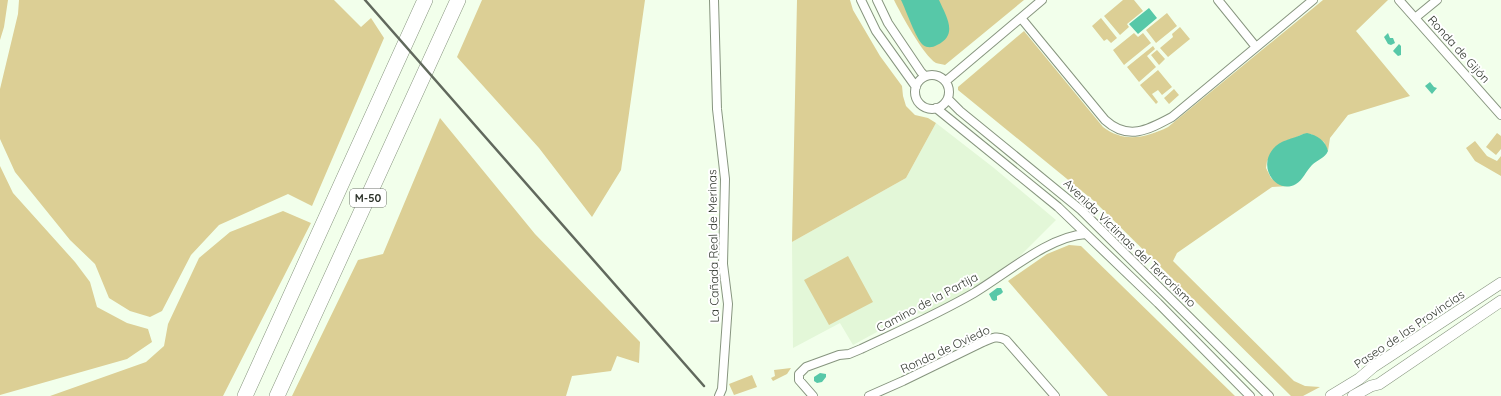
<svg xmlns="http://www.w3.org/2000/svg" width="1501" height="396" viewBox="0 0 1501 396" font-family="Quicksand,sans-serif">
	<style>
		.built { fill: #e3f7d8 }
		.green { fill: #dccf95 }
		.water { fill: #57c8a8 }
		.lines { fill: none; stroke-linecap: round; stroke-linejoin: round }
		.street-casing { stroke: #87957f; stroke-width: 10 }
		.secondary-casing { stroke: #87957f; stroke-width: 12 }
		.highway-casing { stroke: #87957f; stroke-width: 16 }
		.street { stroke: #fff; stroke-width: 8 }
		.secondary { stroke: #fff; stroke-width: 11 }
		.highway { stroke: #fff; stroke-width: 15 }
		.rail { stroke: #61695d; stroke-width: 2.5 }
		.labels { text-anchor: middle; dominant-baseline: central; stroke-width: 4; stroke-linejoin: round; paint-order: stroke }
		.shield { fill: #fff; stroke: #6c706a; stroke-width: 1 }
		.shield-label { font-size: 11px; font-weight: bold; fill: #2d332a }
		.street-label { font-size: 12px; fill: #2d332a; stroke: #fff }
	</style>
	<rect width="100%" height="100%" fill="#f2ffeb"/>
	<path class="built" d="M936 123 994 168 1056 220 1020 256 965 294 925 314 900 312 883 321 886 327 853 345 840 323 793 348 792 242 906 178Z"/>
	<path class="green" d="M0 0H8L4 27 0 40Z
		M19 0H334L361 27 371 18 384 38 312 206 288 194 219 225 191 255 162 311 150 317 130 311 109 298 95 264 70 240 15 172 0 139V89L18 14Z
		M482 0H645L621 170 592 217 539 148 457 57Z
		M797 0H850L853 10 880 56 902 86 903 96 906 106 915 115 928 118 936 123 906 178 792 242Z
		M894 0H1024L945 65C943 64 938 64 936 63 923 55 901 14 894 0Z
		M1123 0H1134L1143 11 1127 24 1129 27 1120 35 1104 16Z
		M1323 0H1388L1356 31 1410 96 1348 115 1330 138 1328 151 1324 142 1311 134H1303L1295 138 1285 141 1267 161 1266 168 1271 178 1276 182 1289 186 1272 187 1177 253 1173 261 1294 381 1305 386 1320 387 1303 396H1291L1094 201 958 90V87L1024 31 1103 127C1124 143 1146 138 1168 127Z
		M1167 13 1177 26 1156 43 1146 30Z
		M1101 18 1117 38 1111 43 1107 39 1104 41 1092 26Z
		M1180 27 1190 39 1168 57 1160 48 1173 37 1172 34Z
		M1134 33 1138 37 1143 33 1151 43 1124 65 1113 50Z
		M1153 46 1155 49 1147 56 1156 67 1139 82 1127 67Z
		M1157 50 1165 59 1159 65 1151 55Z
		M1158 70 1172 87 1162 95 1158 90 1152 94 1158 102 1156 104 1140 85Z
		M1174 89 1179 95 1169 104 1164 98Z
		M440 118 535 234 640 342 639 363 617 356 611 371 572 376 566 396H292L358 260 383 254Z
		M1497 133 1501 136V149L1496 155 1486 147Z
		M1475 141 1487 156 1497 161 1501 156V176L1475 161 1466 148Z
		M0 166 13 193 75 262 90 282 97 307 127 323 148 329 152 342 127 359 0 395Z
		M283 211 311 223 223 396H50L146 362 164 346 168 324 199 258 230 232Z
		M1069 245 1081 246 1235 396H1108L1008 281 1047 254Z
		M848 256 873 302 829 325 804 280Z
		M791 368 787 374 773 381 771 378 775 376 774 370Z
		M752 375 757 387 734 395 729 384Z"/>
	<path class="water" d="M901 0H939C946 16 959 35 937 45 932 48 927 48 923 45 916 39 906 10 901 0Z
		M1149 8 1157 18 1138 34 1129 24Z
		M1388 33 1390 38H1393L1395 43 1391 45 1388 44 1384 37Z
		M1399 44 1401 46V55L1398 56 1393 51Z
		M1430 82 1434 87 1437 88 1432 94 1425 86Z
		M1307 133C1317 135 1326 141 1328 151 1325 158 1317 160 1312 165 1306 171 1303 180 1296 184 1277 195 1257 168 1273 149 1280 140 1293 139 1303 134Z
		M997 288H1001L1003 292 1001 294 997 296V300L994 301 992 300 989 294Z
		M820 373 826 374V377L822 382 817 383 814 381V377Z"/>
	<g class="lines">
		<g class="street-casing">
			<path id="street" d="M714 0 717 109 725 179 723 264 728 304 722 389 719 396
				M861 0 876 31 916 87
				M877 0 888 23 921 72 925 76
				M1218 0 1256 47
				M1399 0 1501 115
				M1021 18 1105 120C1128 141 1148 130 1172 117L1313 0
				M1415 18 1437 0
				M915 92a17 17 0 1 1 34 0a17 17 0 1 1-34 0Z
				M946 81 1042 0
				M948 99 960 111 1081 210 1269 396
				M936 108 1058 207 1158 303 1250 396
				M813 396 799 380V374L806 367 839 355 849 354 861 349C899 331 938 314 974 293 1006 274 1049 236 1086 234
				M869 396 903 381 983 342C992 338 997 335 1006 340L1055 396"/>
		</g>
		<g class="secondary-casing">
			<path id="secondary" d="M1331 396 1359 379 1373 367 1501 283
				M1353 396 1371 386 1379 384 1501 301"/>
		</g>
		<g class="highway-casing">
			<path id="highway" d="M245 396 425 0
				M277 396 458 0"/>
		</g>
		<use href="#street" class="street"/>
		<use href="#secondary" class="secondary"/>
		<use href="#highway" class="highway"/>
		<path class="rail" d="M365 0 704 386"/>
	</g>
	<g class="labels">
		<rect class="shield" x="350" y="189" width="36" height="18" rx="3"/>
		<g class="shield-label">
			<text x="368" y="198">M-50</text>
		</g>
		<g class="street-label">
			<text transform="translate(1459 49) rotate(48)">Ronda de Gijón</text>
			<text transform="translate(1130 243) rotate(44)">Avenida Víctimas del Terrorismo</text>
			<text transform="translate(713 246) rotate(-91)">La Cañada Real de Merinas</text>
			<text transform="translate(927 302) rotate(-28)">Camino de la Partija</text>
			<text transform="translate(1409 329) rotate(-34)">Paseo de las Provincias</text>
			<text transform="translate(945 349) rotate(-25)">Ronda de Oviedo</text>
		</g>
	</g>
</svg>
